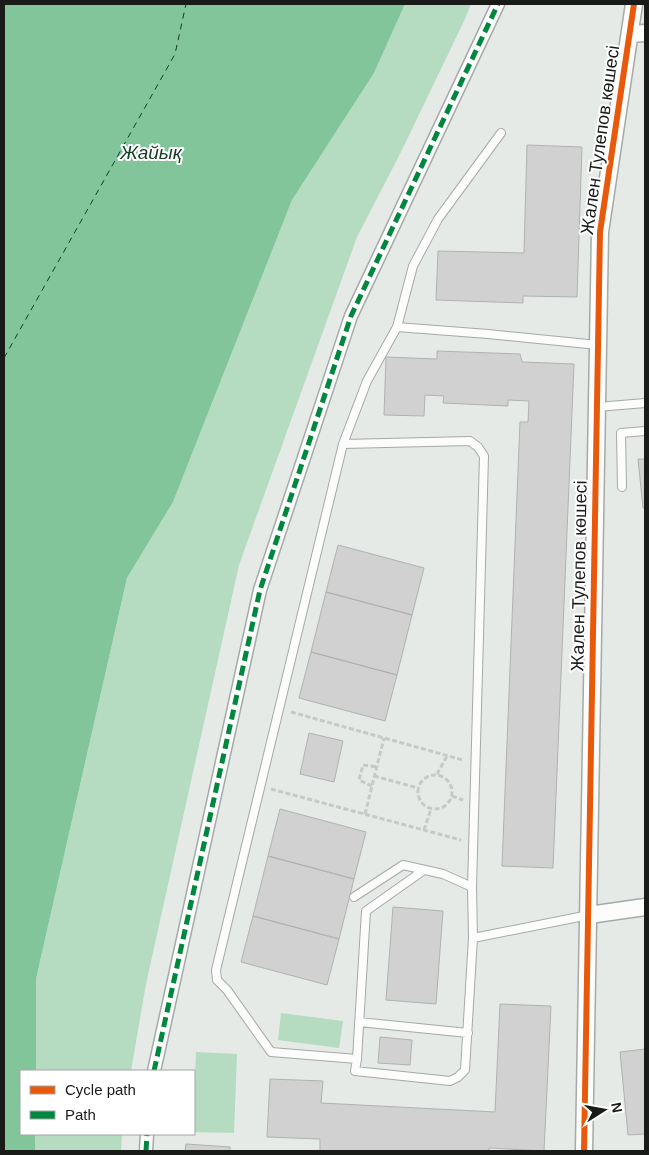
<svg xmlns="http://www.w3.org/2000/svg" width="649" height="1155" viewBox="0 0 649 1155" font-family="Arial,sans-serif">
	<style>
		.green { fill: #b5dbc1 }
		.water { fill: #82c59b }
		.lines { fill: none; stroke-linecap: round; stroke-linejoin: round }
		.ferry { stroke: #153c24; stroke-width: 1; stroke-dasharray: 6 5; stroke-linecap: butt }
		.building { fill: #d0d1d0; stroke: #b1b1b1 }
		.service-casing { stroke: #a6aaa7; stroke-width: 10 }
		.pedestrian-casing { stroke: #a6aaa7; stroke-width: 15 }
		.minor-casing { stroke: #a6aaa7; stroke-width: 19 }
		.path { stroke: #c7c9c7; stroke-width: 3; stroke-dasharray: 5 2.5; stroke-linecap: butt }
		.service { stroke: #fbfcfb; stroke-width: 8 }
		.pedestrian { stroke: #fbfcfb; stroke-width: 12 }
		.minor { stroke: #fbfcfb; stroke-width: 16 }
		.quiet { stroke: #00873e; stroke-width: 5; stroke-dasharray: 10 5; stroke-linecap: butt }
		.cycleway-casing { stroke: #fff; stroke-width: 9 }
		.cycleway { stroke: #e8590c; stroke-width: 6 }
		.labels { text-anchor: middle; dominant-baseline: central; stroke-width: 4; stroke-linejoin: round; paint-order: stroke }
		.street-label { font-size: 18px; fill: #181b18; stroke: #fff }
		.water-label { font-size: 19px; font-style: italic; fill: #153c24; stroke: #fff }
	</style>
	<rect width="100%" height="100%" fill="#e5eae6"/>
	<path class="green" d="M405 4H471L465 19 401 152 357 237 239 565 146 984 131 1071H36V979L127 578 173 502 292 200 374 73Z
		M281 1013 343 1021 339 1048 278 1040Z
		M196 1052 237 1054 234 1133 194 1132V1104Z
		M35 1134H122L121 1151H35Z"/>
	<path class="water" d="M4 4H405L374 73 292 200 173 502 127 578 36 979V1071H21V1134H35V1151H4Z"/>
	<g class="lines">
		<path class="ferry" d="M4 358 175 54 186 4"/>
	</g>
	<path class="building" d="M527 145 582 147 577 297 523 296V303L436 300 438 251 524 253Z
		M437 351 520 354 522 362 574 364 553 868 502 866 520 422H528L529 401 508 400V406L443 403 444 396 425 395 424 416 384 415 386 357 437 359Z
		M638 459H645V508H643Z
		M338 545 424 568 412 615 326 592Z
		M326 592 412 615 397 675 311 652Z
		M311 652 397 675 385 721 299 698Z
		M309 733 343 741 334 782 300 774Z
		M280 809 366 832 354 879 268 856Z
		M268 856 354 879 339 939 253 916Z
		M393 907 443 911 436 1004 386 1000Z
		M253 916 339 939 327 985 241 962Z
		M500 1004 551 1006 544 1151 489 1148V1151H320V1139L267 1137 270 1079 323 1081 321 1103 495 1112Z
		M380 1037 412 1040 410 1065 378 1063Z
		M645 1049V1134L628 1135 620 1052Z
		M186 1144 230 1147V1151H185Z"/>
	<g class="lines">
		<g class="service-casing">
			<path id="service" d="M397 327 413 266 438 219 501 133
				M597 407 645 403
				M343 444 367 381 397 327 488 334 598 345
				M622 487 621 433 645 431
				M354 897 403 865 443 874 472 887
				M473 938 465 1070 458 1077 450 1081 355 1071 357 1059 271 1052 227 990 217 980 216 970 343 444 470 441 478 447 484 456 472 887 473 938 589 915
				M359 1022 468 1033
				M357 1059 366 911 424 870"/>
		</g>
		<g class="pedestrian-casing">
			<path id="pedestrian" d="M154 1071 260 590 351 316 498 4
				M146 1151 147 1134"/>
		</g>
		<g class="minor-casing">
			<path id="minor" d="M630 34 645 33
				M589 915 645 907
				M584 1151 600 232 634 4"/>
		</g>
		<path class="path" d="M291 712 463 760
			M437 774 447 756
			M418 792a17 17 0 1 1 34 0a17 17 0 1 1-34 0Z
			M374 776 418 788
			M372 786 359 780 363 765 377 767
			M271 789 461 840
			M452 796 463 800
			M365 814 384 738
			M424 830 431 809"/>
		<use href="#service" class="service"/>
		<use href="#pedestrian" class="pedestrian"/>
		<use href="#minor" class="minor"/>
		<path class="quiet" d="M154 1071 260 590 351 316 498 4
			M146 1151 147 1134"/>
		<g class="cycleway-casing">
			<path id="cycleway" d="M584 1151 600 232 634 4"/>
		</g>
		<use href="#cycleway" class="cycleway"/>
	</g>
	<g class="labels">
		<g class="street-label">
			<text transform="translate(600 140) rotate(-82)">Жален Тулепов көшесі</text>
			<text transform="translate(579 576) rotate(-89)">Жален Тулепов көшесі</text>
		</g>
		<g class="water-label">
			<text x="151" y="152">Жайық</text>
		</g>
	</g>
	<rect width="649" height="1155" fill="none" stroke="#181b18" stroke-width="10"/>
	<rect x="20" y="1070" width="175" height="65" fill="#ffffff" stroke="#a3a4a3"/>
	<rect x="30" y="1086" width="25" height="8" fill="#e8590c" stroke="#a3a4a3"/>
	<text x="65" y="1095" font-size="15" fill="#181b18">Cycle path</text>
	<rect x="30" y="1111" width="25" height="8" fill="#00873e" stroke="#a3a4a3"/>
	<text x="65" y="1120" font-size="15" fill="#181b18">Path</text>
	<g transform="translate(604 1110) rotate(79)" stroke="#ffffff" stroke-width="4" paint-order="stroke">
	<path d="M0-4L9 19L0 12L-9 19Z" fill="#181b18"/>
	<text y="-8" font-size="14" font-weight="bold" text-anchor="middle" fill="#181b18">N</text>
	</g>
</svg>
